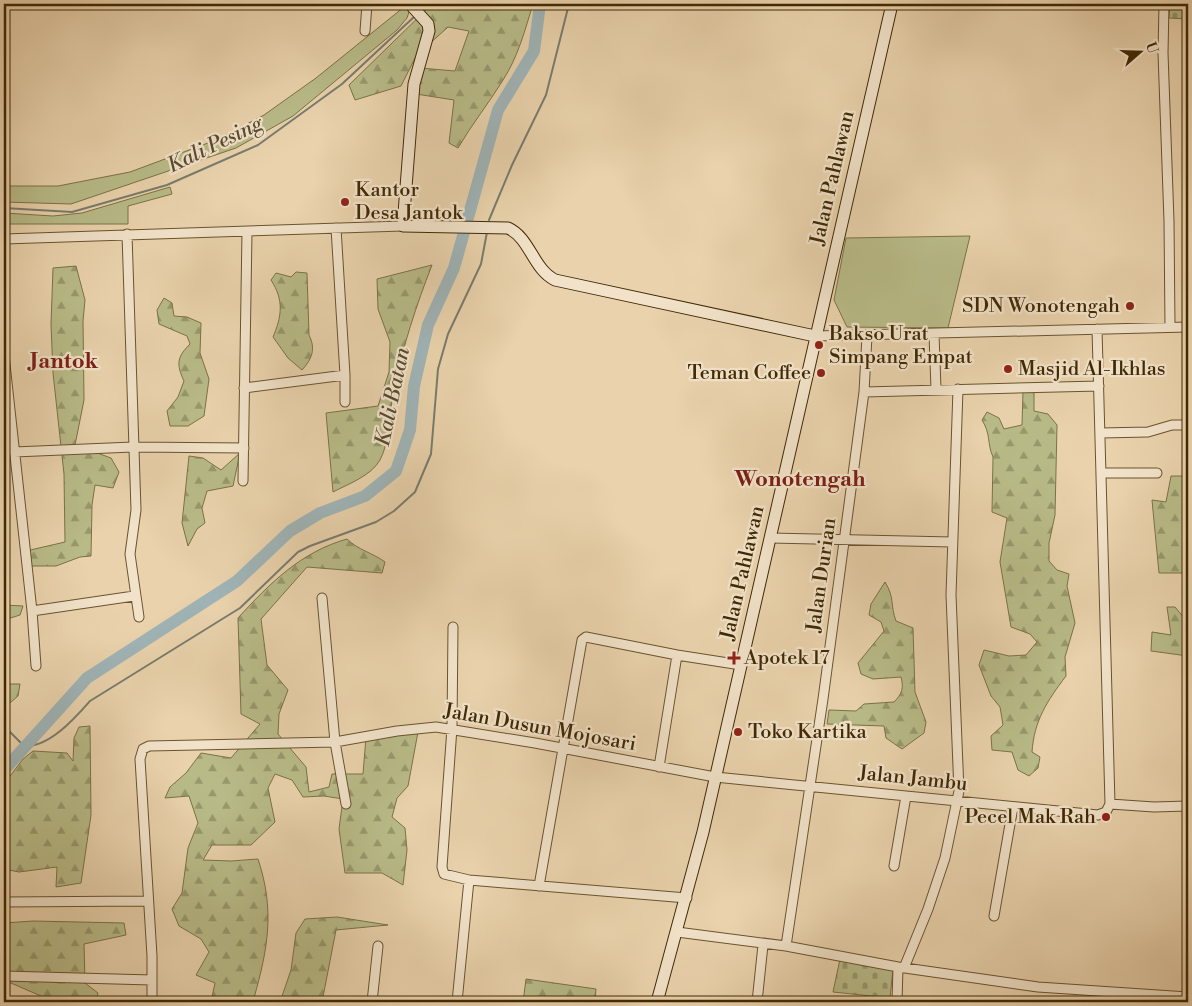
<svg xmlns="http://www.w3.org/2000/svg" width="1192" height="1006" viewBox="0 0 1192 1006" font-family="'Libre Bodoni',serif">
	<style>
		.green { fill: #b8bb88; stroke: #7c7246 }
		.forest { fill: url(#forest-firs); stroke: #7c7246 }
		.cemetery { fill: url(#cemetery-stones); stroke: #7c7246 }
		.lines { fill: none; stroke-linecap: round; stroke-linejoin: round }
		.stream { stroke: #797c6f; stroke-width: 2 }
		.river { stroke: #9fb4b7; stroke-width: 12 }
		.street-casing { stroke: #6a532e; stroke-width: 11 }
		.secondary-casing { stroke: #402904; stroke-width: 13 }
		.street { stroke: #f1e2c9; stroke-width: 9 }
		.secondary { stroke: #f1e2c9; stroke-width: 11 }
		.poi-dot { fill: #8f2418; stroke: #f1e2c9; stroke-width: 2 }
		.labels { text-anchor: middle; dominant-baseline: central; stroke-width: 4.5; stroke-linejoin: round; paint-order: stroke }
		.street-label { font-size: 20px; fill: #402904; stroke: #f1e2c9 }
		.poi-label { font-size: 20px; fill: #402904; stroke: #f1e2c9; text-anchor: start }
		.water-label { font-size: 21px; font-style: italic; fill: #584c31; stroke: #f1e2c9 }
		.quarter-label { font-size: 22px; font-weight: bold; fill: #7a1f14; stroke: #f1e2c9 }
	</style>
	<defs>
		<pattern id="forest-firs" width="22" height="20" patternUnits="userSpaceOnUse" patternTransform="scale(1.25)"><rect width="22" height="20" fill="#b8bb88"/><path d="M5 1l3.5 6h-7zM16 11l3.5 6h-7z" fill="#97986d"/></pattern>
		<pattern id="cemetery-stones" width="16" height="16" patternUnits="userSpaceOnUse" patternTransform="scale(1.25)"><rect width="16" height="16" fill="#b8bb88"/><path d="M2 7V4a2 2 0 0 1 4 0v3zM10 15v-3a2 2 0 0 1 4 0v3z" fill="#97986d"/></pattern>
	</defs>
	<rect width="100%" height="100%" fill="#e9d2ac"/>
	<filter id="stains"><feTurbulence type="fractalNoise" baseFrequency=".004" numOctaves="4"/><feColorMatrix values="0 0 0 0 .2 0 0 0 0 .09 0 0 0 0 .02 0 0 0 .5 -.17"/></filter>
	<radialGradient id="worn" r=".72"><stop offset=".6" stop-color="#630" stop-opacity="0"/><stop offset="1" stop-color="#630" stop-opacity=".3"/></radialGradient>
	<path class="green" d="M404 7 410 9 407 18 397 30 293 116 236 148 71 204 4 202V186H58L130 172 216 140 264 115 316 78Z
		M170 187 172 194 128 206V224H4V213L53 216 82 213Z
		M970 236 948 328 847 327 834 300 846 238Z"/>
	<path class="forest" d="M432 4H533C525 30 518 57 503 80 489 103 472 124 458 148L449 143 454 100 416 94 420 68 455 71 469 31 448 27 416 56 401 86 355 100 349 85Z
		M432 265C416 306 403 346 394 389 389 410 390 442 380 460 371 476 348 484 333 492L326 413 378 406 389 372 390 342 378 309 377 279Z
		M76 266 85 300 83 321 84 400 75 445 111 458 119 472 113 488 95 485 92 505 91 556 80 557 56 566H27L26 551 65 542 64 474 53 373 51 324 53 268Z
		M296 272 307 273 309 335C316 349 312 359 302 370L288 358 273 337C282 316 284 300 271 280L276 273 291 277Z
		M164 298 172 303 174 316 187 317 201 323 200 353 209 379 204 416 188 426H170L167 411 178 397 184 381C176 364 177 357 190 344L187 336 159 324 157 310Z
		M1023 391 1034 393V411L1048 414 1057 425 1055 515 1049 543V561L1057 570 1069 574 1067 586 1075 623 1065 657 1066 676C1047 701 1034 721 1032 752L1040 757 1038 768 1029 776 1018 770 1012 752 992 750 991 736 1003 725 1000 707 991 696 979 665 984 650 1009 656 1026 655 1037 642 1030 634 1011 627 1000 562 1007 518 992 512 993 457C987 444 991 434 982 420L987 412 999 418 1004 429 1022 425Z
		M240 453 233 486 207 491 202 508 205 523 197 529 188 546 182 523 189 456 203 458 221 470Z
		M1171 476H1188V573H1159L1152 500 1166 502Z
		M347 539C358 550 373 553 385 562L382 573 307 567 261 619 267 665 288 690 279 714 278 734 306 767 309 792 329 787 332 774H363L366 737 418 732 408 786 397 798 392 817 405 828 407 850 403 885 382 873H345L339 829 343 799 324 796 303 797 292 780 275 774 268 788 275 822 251 845H212L203 860 231 861 258 859C275 910 268 948 254 998L257 1002H211L215 983 196 975 209 952 201 939 179 926 172 909 182 893 188 848 198 823 189 796 165 798 170 787 186 773 201 753 231 758 260 724 241 714 238 618C270 583 301 552 347 539Z
		M885 582C895 598 890 605 896 621L913 628 915 692 926 722 924 733 902 749 886 738 884 726 827 724 829 710 856 711 864 704 894 702C902 694 904 688 901 677L873 679 861 674 858 663 884 631 881 622 869 615 871 604Z
		M4 605 23 606 20 615 4 620Z
		M1167 607H1175L1185 619H1188V656L1151 651 1152 632 1171 635Z
		M4 684H20L18 696 4 708Z
		M90 726 91 815 81 883 56 887 57 867 19 872 4 869V784L23 759 33 751 67 753 73 761 74 738 79 727Z
		M337 917 388 925 336 930 322 1002H280L291 970 296 933 305 919Z
		M33 921 124 923 126 935 84 944 85 983 98 993 96 1002H40L41 996 4 980V923Z
		M526 979 596 989 595 1001 523 1002Z"/>
	<path class="cemetery" d="M1170 4H1188V19L1169 18Z
		M840 959 893 969 890 998 833 992Z"/>
	<g class="lines">
		<path class="stream" d="M421 8 425 4
			M4 208 72 212 167 185 258 145 342 84 415 16
			M489 220 512 165 546 95 569 4
			M4 726 24 746C49 748 75 718 90 701L240 608 298 552 310 546 376 522 394 511 415 492 431 454 438 369 448 334 481 264 487 232"/>
		<path class="river" d="M4 770 87 678 237 581 290 531 320 513 365 496 396 471 410 430 414 386 428 325 454 268 498 110 534 51 540 4"/>
		<g class="street-casing">
			<path id="street" d="M1164 4 1163 53 1169 221 1170 327
				M365 31 367 4
				M127 234 136 510 130 554 139 617
				M4 239 403 226
				M934 334 936 389
				M815 336 1188 327
				M4 355 32 611 36 666
				M345 375V402
				M244 388 345 375 336 228
				M864 392 867 336
				M1101 433 1148 432 1172 425H1187
				M14 452 133 447 244 448
				M1101 473H1157
				M243 481 247 232
				M770 538 952 542
				M322 598 335 742 346 804
				M32 611 134 596
				M453 627 452 728 442 867 444 874 469 880 687 898
				M659 767 677 655
				M1110 804 1154 807 1188 806
				M894 866 906 796
				M539 886 582 640 586 637 677 655 741 665
				M4 902 148 901
				M994 916 1013 807
				M677 932 786 946 823 699 864 392 1099 386
				M786 946 898 967 1038 987 1188 997
				M904 968 928 909 945 858 959 791 951 595 958 389
				M4 976 152 980
				M152 1002V956L140 759 143 749 149 746 335 742 397 731 436 727 535 743 715 777 1098 815 1106 812 1110 804 1097 329
				M372 1002 378 946
				M457 1002 469 880
				M757 1002 763 945
				M897 1002 898 967"/>
		</g>
		<g class="secondary-casing">
			<path id="secondary" d="M410 4 428 24 429 31 414 84 403 226 508 228C530 238 533 269 555 280L815 336
				M657 1002 703 832 892 4"/>
		</g>
		<use href="#street" class="street"/>
		<use href="#secondary" class="secondary"/>
	</g>
	<g class="poi-dot">
		<circle cx="345" cy="202" r="5"/>
		<circle cx="1130" cy="306" r="5"/>
		<circle cx="819" cy="345" r="5"/>
		<circle cx="1008" cy="369" r="5"/>
		<circle cx="821" cy="373" r="5"/>
		<path d="M731.5 650.5h5v5h5v5h-5v5h-5v-5h-5v-5h5z"/>
		<circle cx="738" cy="732" r="5"/>
		<circle cx="1106" cy="817" r="5"/>
	</g>
	<g class="labels">
		<g class="street-label">
			<text transform="translate(833 178) rotate(-77)">Jalan Pahlawan</text>
			<text transform="translate(743 573) rotate(-77)">Jalan Pahlawan</text>
			<text transform="translate(822 575) rotate(-82)">Jalan Durian</text>
			<text transform="translate(540 728) rotate(10)">Jalan Dusun Mojosari</text>
			<text transform="translate(913 779) rotate(6)">Jalan Jambu</text>
		</g>
		<g class="poi-label">
			<text x="355" y="190">Kantor<tspan x="355" dy="23">Desa Jantok</tspan></text>
			<text x="1120" y="306" text-anchor="end">SDN Wonotengah</text>
			<text x="829" y="334">Bakso Urat<tspan x="829" dy="23">Simpang Empat</tspan></text>
			<text x="1018" y="369">Masjid Al-Ikhlas</text>
			<text x="811" y="373" text-anchor="end">Teman Coffee</text>
			<text x="744" y="658">Apotek 17</text>
			<text x="748" y="732">Toko Kartika</text>
			<text x="1096" y="817" text-anchor="end">Pecel Mak Rah</text>
		</g>
		<g class="water-label">
			<text transform="translate(215 145) rotate(-26)">Kali Pesing</text>
			<text transform="translate(393 397) rotate(-78)">Kali Batan</text>
		</g>
		<g class="quarter-label">
			<text x="64" y="361">Jantok</text>
			<text x="800" y="479">Wonotengah</text>
		</g>
	</g>
	<rect width="1192" height="1006" fill="none" stroke="#e9d2ac" stroke-width="20"/>
	<rect x="5" y="5" width="1182" height="996" fill="none" stroke="#402904" stroke-width="2.5"/>
	<rect x="10" y="10" width="1172" height="986" fill="none" stroke="#402904"/>
	<g transform="translate(1140 52) rotate(70)" stroke="#f1e2c9" stroke-width="4" paint-order="stroke">
	<path d="M0-4L9 19L0 12L-9 19Z" fill="#402904"/>
	<text y="-8" font-size="14" font-weight="bold" text-anchor="middle" fill="#402904">U</text>
	</g>
	<rect width="100%" height="100%" filter="url(#stains)"/>
	<rect width="100%" height="100%" fill="url(#worn)"/>
</svg>
